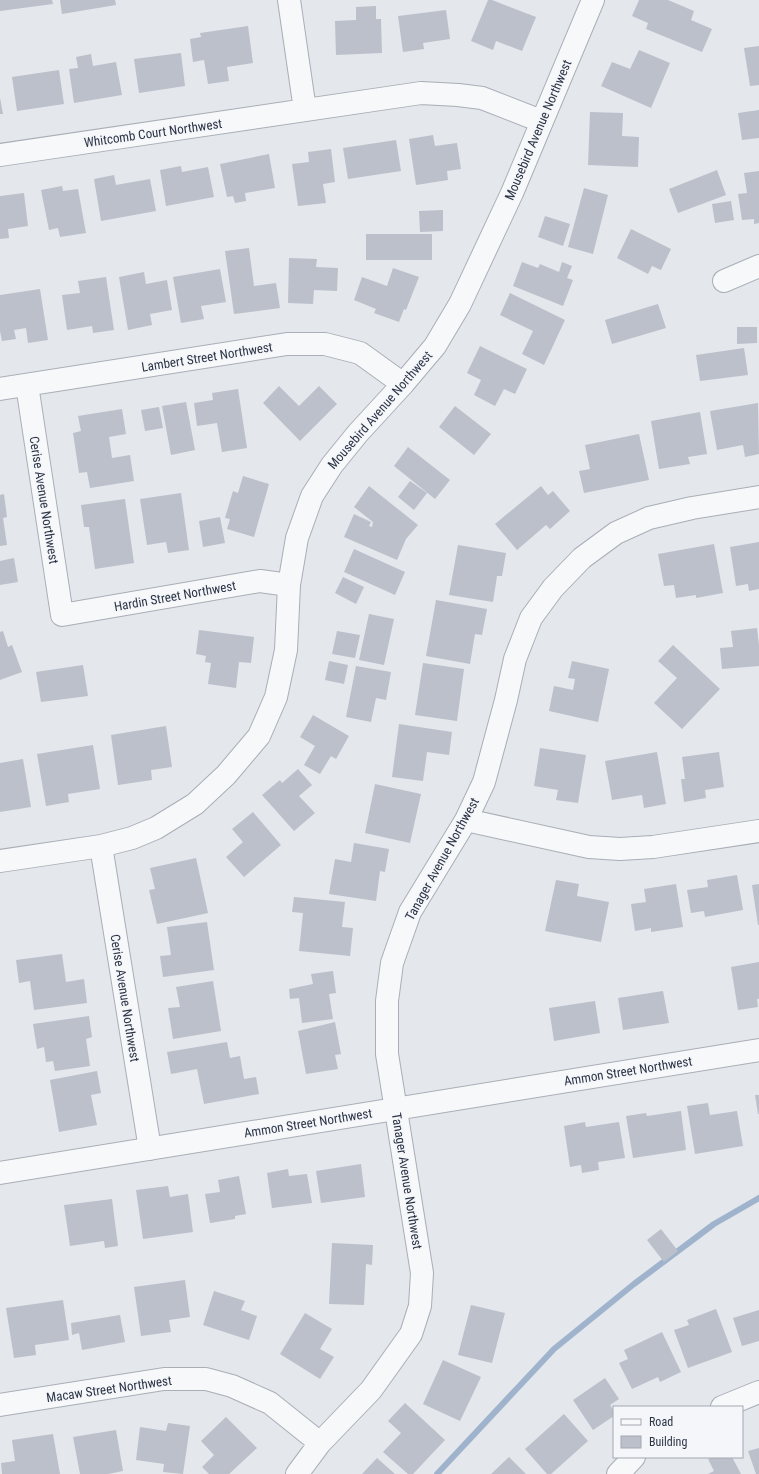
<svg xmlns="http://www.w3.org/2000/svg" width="759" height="1474" viewBox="0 0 759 1474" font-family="'Roboto Condensed',sans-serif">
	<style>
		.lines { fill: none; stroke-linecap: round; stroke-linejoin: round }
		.stream { stroke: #9fb4cc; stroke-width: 6 }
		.building { fill: #bbc0ca }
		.minor-casing { stroke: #a9aeb7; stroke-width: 24 }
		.minor { stroke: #f7f8fa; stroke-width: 22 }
		.labels { text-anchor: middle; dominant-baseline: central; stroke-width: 3; stroke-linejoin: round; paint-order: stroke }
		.street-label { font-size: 13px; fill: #2b3445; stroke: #f4f6f9 }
	</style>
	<rect width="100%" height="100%" fill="#e4e7ec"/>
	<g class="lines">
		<path class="stream" d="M437 1474 554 1349 634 1284 714 1224 759 1198"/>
	</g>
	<path class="building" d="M0 0H52L53 4 0 11Z
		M60 0H115L116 5 62 14Z
		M488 0H492L536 17 522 51 496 41 493 50 471 41Z
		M639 0H668L694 11 691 20 712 29 702 52 646 29 648 23 632 16Z
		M376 6V19H381L382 53 336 55 335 21 356 20V7Z
		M446 10 450 39 423 43 424 49 403 52 398 16Z
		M248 26 253 63 227 67 229 81 208 84 204 60 193 62 190 39 201 37 200 33Z
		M759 46V85L750 86 744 48Z
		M639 50 670 63 651 108 601 86 612 62 630 69Z
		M181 53 185 86 139 93 134 59Z
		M91 54 93 66 116 62 122 95 74 103 69 69 78 68 76 57Z
		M59 70 64 104 17 111 12 77Z
		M0 98 3 114H0Z
		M759 110V138L742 140 738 113Z
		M590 112 623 113 622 136 639 137 638 167 588 165Z
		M433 135 435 146 457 143 461 169 447 171 448 180 416 185 409 139Z
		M396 140 401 171 348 179 343 148Z
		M331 149 335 182 323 184 326 203 298 206 292 164 309 162 308 152Z
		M269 154 275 188 245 193 246 201 235 203 233 196 227 197 220 164Z
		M181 166 182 172 208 167 214 197 166 206 160 170Z
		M717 170 726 195 678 213 669 189Z
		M759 171V223L754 224V219L742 220 738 194 747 193 744 173Z
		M114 175 116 185 150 179 156 211 101 221 94 179Z
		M62 186 63 191 78 189 86 233 60 237 58 228 49 230 41 190Z
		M584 188 608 195 593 254 568 247Z
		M24 193 28 226 8 229 9 238 0 239V196Z
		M731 201 734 220 715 223 712 204Z
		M443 210V231L420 232 419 211Z
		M545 216 570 224 563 246 538 237Z
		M631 229 671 249 661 270 652 266 648 274 617 258Z
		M366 234H432V260H366Z
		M249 248 254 286 276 283 280 308 234 314 225 251Z
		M289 258 317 259 316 267 338 268 337 291 314 290 313 304 288 303Z
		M522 262 538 268 540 264 559 272 562 262 572 266 567 278 573 280 563 306 513 286Z
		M393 268 419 277 406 310 404 309 399 322 374 313 376 309 354 300 362 277 387 286Z
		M220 269 226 302 201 306 204 319 181 323 173 277Z
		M144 272 146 284 167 280 172 310 150 314 152 325 128 330 119 277Z
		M106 277 114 330 93 333 92 326 67 330 62 295 80 293 78 281Z
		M40 289 48 340 28 343 26 328 14 330 16 339 2 341 0 331V295Z
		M510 293 565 320 544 365 522 354 533 331 500 315Z
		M658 304 666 328 612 344 605 320Z
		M737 327H757V343L737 344Z
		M480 346 527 369 515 394 504 389 495 406 474 395 481 380 467 373Z
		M744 348 748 375 700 381 696 355Z
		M279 386 299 406 319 386 337 404 300 441 263 403Z
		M238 389 247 448 222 452 217 423 197 426 194 403 213 400 212 393Z
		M186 402 195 450 171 455 162 406Z
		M758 403 759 454 745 457 743 445 717 450 710 411Z
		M455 406 491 434 474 455 439 427Z
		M159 407 163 428 145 431 141 410Z
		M122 409 126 434 109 437 112 458 130 455 134 481 90 488 87 472 79 473 73 433 81 431 78 416Z
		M700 412 707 454 688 457 690 464 659 469 651 421Z
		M639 434 649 480 584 493 579 471 590 469 585 445Z
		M408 447 450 480 435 499 394 466Z
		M243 476 269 484 254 537 227 529 230 519 225 518 233 491 238 493Z
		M410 481 427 493 414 510 398 497Z
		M369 486 418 525 406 539 397 560 344 537 354 514 371 522 369 526 372 527 373 522 354 507Z
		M541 486 548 495 553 491 570 511 550 529 546 525 517 550 495 524Z
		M181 493 189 550 168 553 166 542 147 545 140 499Z
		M4 494 7 517 3 518 7 545 0 546V495Z
		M125 499 134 563 95 569 89 527H84L81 505Z
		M220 517 225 543 203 547 199 521Z
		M759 542V589L749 591 748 584 736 586 730 547Z
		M714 544 723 593 696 598V595L676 598 674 585 664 586 658 554Z
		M458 545 506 553 502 576H497L493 602 449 595Z
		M354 549 405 572 395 595 344 572Z
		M14 558 18 582 0 585V561Z
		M343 577 364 587 356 604 335 593Z
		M436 600 487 609 482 635 475 634 470 664 426 656Z
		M369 614 394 619 384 665 359 660Z
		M757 628 759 646V666L722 669 720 648 733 647 731 631Z
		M199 630 254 637 251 663 239 662 236 688 208 684 211 663 205 662 206 656 196 654Z
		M3 631 8 647 12 645 22 672 0 680V632Z
		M337 631 360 635 355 658 332 654Z
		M673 645 720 689 682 729 654 703 677 678 658 661Z
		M329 661 348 665 344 684 325 680Z
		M572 661 609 669 598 722 549 711 554 686 573 690 575 679 568 678Z
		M423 663 464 669 457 721 415 715Z
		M83 665 88 696 41 702 36 672Z
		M356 666 391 672 386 700 376 698 371 722 346 717Z
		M313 715 349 736 336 759 331 756 320 774 304 765 315 746 300 737Z
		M399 724 452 732 449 755 427 752 423 781 392 777Z
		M166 726 172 767 151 770 152 780 118 785 111 735Z
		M93 745 100 789 68 794 69 802 46 806 37 754Z
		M540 748 586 755 578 803 556 800 558 790 534 786Z
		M657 752 666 804 644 808 642 795 612 800 605 761Z
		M719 752 724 787 705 790 706 798 684 802 681 779H685L682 757Z
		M23 759 31 807 0 812V763Z
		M298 769 312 785 299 796 315 813 294 831 262 795 280 780 282 783Z
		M375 784 421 794 410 843 365 833Z
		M253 812 281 845 244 877 226 857 243 842 232 829Z
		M354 843 389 849 385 872 380 871 376 901 329 894 335 859 351 862Z
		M196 858 208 913 157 924 149 890 155 889 150 868Z
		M737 875 743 910 705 917 704 911 691 913 687 890 708 887 707 880Z
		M556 880 579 884 577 896 609 902 601 942 545 931Z
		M676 884 683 927 651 932V928L635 931 631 904 646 902 644 889Z
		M759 884V925H758L752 885Z
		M294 897 345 902 342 927 353 928 350 956 299 951 303 913 292 912Z
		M207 922 214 970 163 977 160 956 171 955 167 927Z
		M62 954 66 982 84 979 87 1003 34 1010 30 981 19 983 16 960Z
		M759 962V999H757L758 1007 738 1010 731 967Z
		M333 971 336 993 329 994 333 1019 302 1023 299 998 290 999 289 989 313 984 311 974Z
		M213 981 221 1031 173 1039 168 1008 180 1007 176 987Z
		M663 991 669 1023 623 1030 618 998Z
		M595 1001 600 1033 554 1041 549 1008Z
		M89 1016 92 1037 86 1039 90 1066 55 1071 53 1061 46 1062 44 1047 37 1049 33 1024Z
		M335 1022 341 1054 335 1055 338 1069 306 1074 298 1031Z
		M227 1042 230 1058 240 1056 244 1079 256 1077 259 1094 204 1104 197 1069 171 1074 167 1052Z
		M97 1071 101 1093 91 1095 97 1125 59 1132 50 1080Z
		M755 1095H759V1114H758Z
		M708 1103 710 1115 737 1111 743 1146 695 1154 687 1106Z
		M681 1111 686 1150 633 1158 626 1116 646 1113 647 1116Z
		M585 1122 586 1127 619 1122 625 1158 598 1162 599 1170 582 1173 581 1165 570 1167 564 1126Z
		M361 1164 365 1197 321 1203 316 1171Z
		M288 1169 289 1176 307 1174 312 1203 272 1208 267 1173Z
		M239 1176 246 1214 235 1216V1219L210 1223 205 1194 220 1192 218 1180Z
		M168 1186 170 1197 188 1194 193 1232 143 1239 136 1190Z
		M112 1199 118 1246 105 1248 104 1241 70 1246 64 1205Z
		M661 1229 678 1251 664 1262 647 1240Z
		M332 1243 373 1245 372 1265 366 1264 364 1305 329 1304Z
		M185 1280 190 1317 169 1320 171 1332 141 1336 134 1287Z
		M214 1291 245 1301 241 1310 257 1316 249 1340 203 1325Z
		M63 1300 69 1340 35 1345 36 1355 14 1358 6 1308Z
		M471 1305 505 1313 492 1363 458 1355Z
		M716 1309 732 1352 688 1368 674 1330 689 1325 687 1320Z
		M759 1310V1341L742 1346 733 1318Z
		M305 1313 332 1329 320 1349 334 1357 320 1379 280 1354Z
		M120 1315 125 1342 82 1350 79 1333 72 1335 71 1323Z
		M662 1332 681 1372 660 1382 658 1377 632 1389 619 1363 628 1359 624 1350Z
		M443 1360 481 1377 460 1421 423 1404Z
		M605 1378 619 1399 610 1405 614 1411V1416L593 1430 573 1400Z
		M405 1403 445 1440 413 1474H408L383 1452 401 1433 388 1421Z
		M564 1414 588 1441 551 1474H547L525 1449Z
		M226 1417 257 1448 229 1474H209L202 1467 214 1455 201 1441Z
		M168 1423 190 1426 183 1474 163 1472 164 1464 136 1460 140 1427 166 1431Z
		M116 1430 123 1471 108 1474H80L73 1437Z
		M53 1434 60 1474H2L1 1463 15 1461 12 1440Z
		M759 1448V1474H756L748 1451Z
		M509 1457 526 1474H491Z
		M714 1457H732L741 1474H708L714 1471 708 1459Z
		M377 1458 395 1474H362Z"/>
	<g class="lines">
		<g class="minor-casing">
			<path id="minor" d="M289 0 305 110
				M0 155 421 93 458 95 482 98 541 121
				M724 281 759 266
				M27 385 62 615 260 581 289 585
				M0 389 287 344H325L360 353 403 384
				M466 820 589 847 620 849 653 847 759 831
				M101 846 150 1149
				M0 861 101 846 132 838 156 828 195 804 226 775 259 736 276 697 286 650 289 585 297 538 312 496 332 465 358 433 403 384 435 346 460 304 512 193 593 0
				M0 1173 759 1050
				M0 1405 164 1379H206L232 1386 270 1403 320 1443
				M722 1407 759 1392
				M297 1474 320 1443 371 1390 411 1334 420 1306 422 1273 387 1054V1001L392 963 410 912 466 820 484 782 506 700 515 659 531 618 553 588 582 558 616 533 649 518 692 508 759 497
				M618 1474 634 1457"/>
		</g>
		<use href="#minor" class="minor"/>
	</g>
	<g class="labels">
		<g class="street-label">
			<text transform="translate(538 130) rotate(-67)">Mousebird Avenue Northwest</text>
			<text transform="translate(153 133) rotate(-8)">Whitcomb Court Northwest</text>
			<text transform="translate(207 357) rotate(-9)">Lambert Street Northwest</text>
			<text transform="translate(380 410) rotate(-49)">Mousebird Avenue Northwest</text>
			<text transform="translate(44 500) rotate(81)">Cerise Avenue Northwest</text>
			<text transform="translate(175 596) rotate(-10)">Hardin Street Northwest</text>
			<text transform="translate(442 859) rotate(-61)">Tanager Avenue Northwest</text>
			<text transform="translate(125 998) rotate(81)">Cerise Avenue Northwest</text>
			<text transform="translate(628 1071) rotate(-9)">Ammon Street Northwest</text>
			<text transform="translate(308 1123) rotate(-9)">Ammon Street Northwest</text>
			<text transform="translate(407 1181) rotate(81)">Tanager Avenue Northwest</text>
			<text transform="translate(109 1389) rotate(-8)">Macaw Street Northwest</text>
		</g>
	</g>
	<rect x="613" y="1406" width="130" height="52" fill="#f4f6f9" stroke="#a4a8b1"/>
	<rect x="621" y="1419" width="20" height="6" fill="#f7f8fa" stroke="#a4a8b1"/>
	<text x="649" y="1426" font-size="12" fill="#2b3445">Road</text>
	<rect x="621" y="1436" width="20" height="12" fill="#bbc0ca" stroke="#a4a8b1"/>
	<text x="649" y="1446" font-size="12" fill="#2b3445">Building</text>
</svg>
